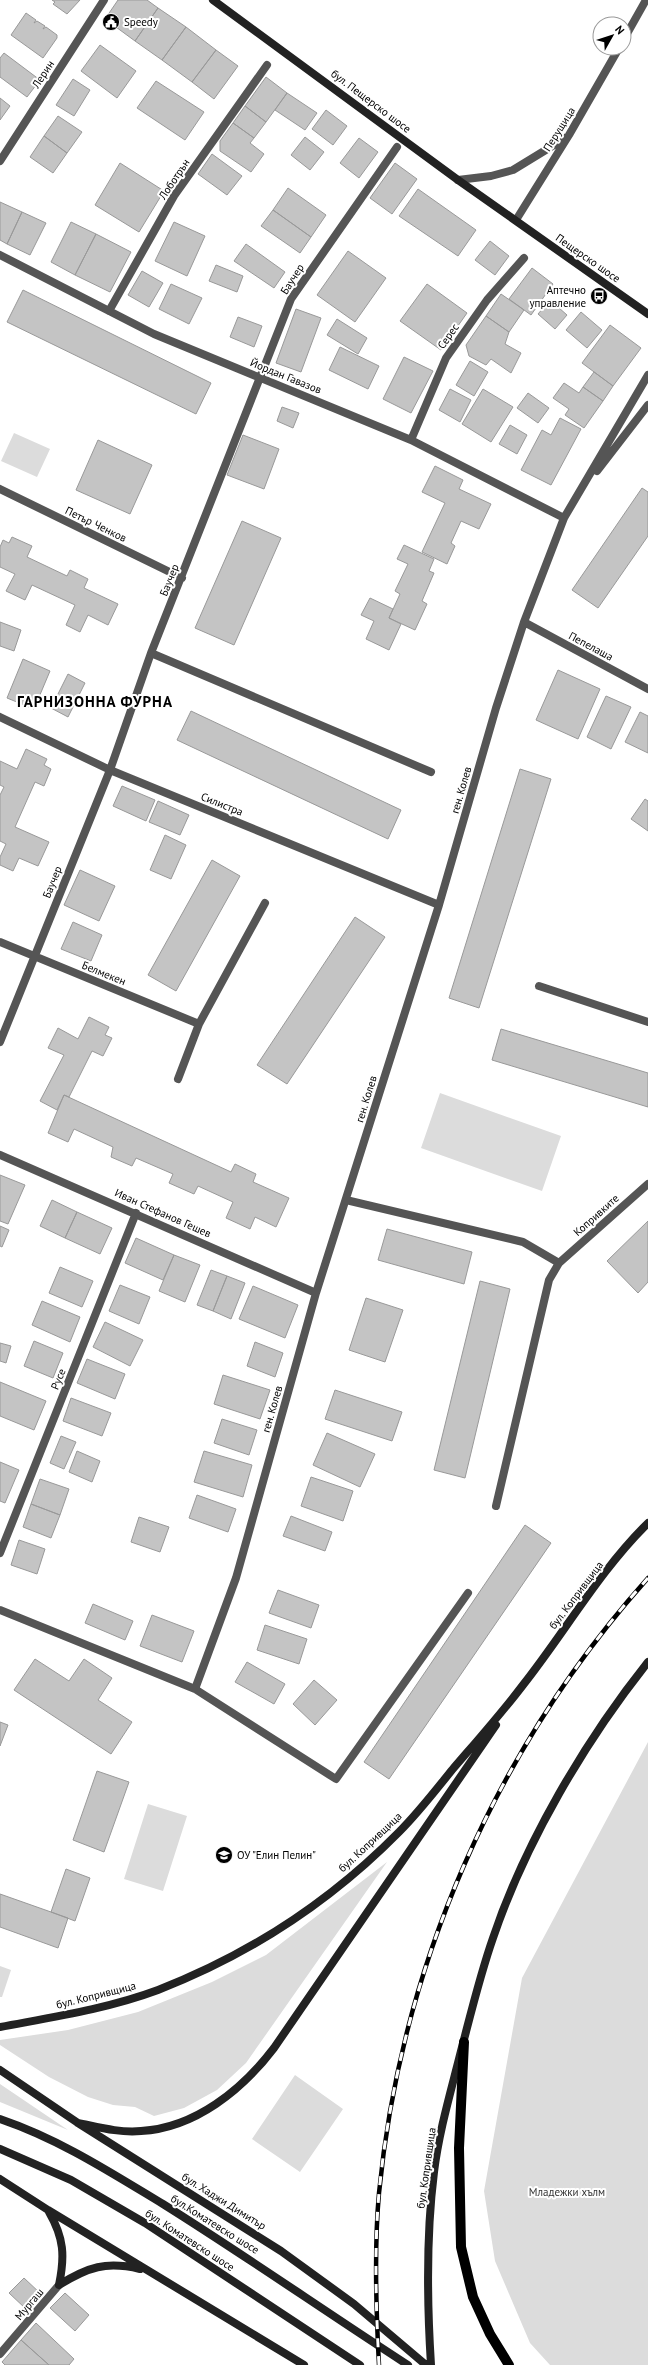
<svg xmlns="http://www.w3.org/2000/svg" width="648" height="2365" viewBox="0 0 648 2365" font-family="'PT Sans',sans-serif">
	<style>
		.green { fill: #dcdcdc }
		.building { fill: #c4c4c4; stroke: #999 }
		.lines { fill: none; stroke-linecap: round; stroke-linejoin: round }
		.minor { stroke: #555; stroke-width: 8 }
		.tertiary { stroke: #555; stroke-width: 8 }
		.secondary { stroke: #222; stroke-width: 8 }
		.primary { stroke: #000; stroke-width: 10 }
		.rail-casing { stroke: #000; stroke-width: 4.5 }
		.rail { stroke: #fff; stroke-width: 3; stroke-dasharray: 9; stroke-linecap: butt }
		.labels { text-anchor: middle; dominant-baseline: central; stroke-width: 4; stroke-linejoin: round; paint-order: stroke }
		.poi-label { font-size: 11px; fill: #000; stroke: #fff; text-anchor: start }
		.street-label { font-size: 11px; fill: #000; stroke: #fff }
		.park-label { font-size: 11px; fill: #333; stroke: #fff }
		.district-label { font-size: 15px; font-weight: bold; letter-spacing: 1px; fill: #000; stroke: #fff }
	</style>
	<rect width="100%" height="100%" fill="#fff"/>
	<path class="green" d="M14 433 50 449 37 477 1 461Z
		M440 1093 561 1136 542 1191 421 1148Z
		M648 1742V2365H550L530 2343 495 2261 484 2191 522 1978Z
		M148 1804 187 1816 163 1891 124 1879Z
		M387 1862 246 2063 217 2090 184 2108 154 2116 135 2107 113 2105 88 2097 49 2077 0 2045V2040L68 2030 138 2012 212 1982 266 1955Z
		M0 1966 11 1970 2 1997H0Z
		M295 2075 343 2109 300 2172 252 2139Z
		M0 2084 68 2130 0 2102Z"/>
	<path class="building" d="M52 0H80L67 14 53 4 55 2Z
		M118 0H147L158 8 135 41 105 19Z
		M158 8 186 27 162 60 135 41Z
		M26 13 36 20 34 23 37 21 45 26 43 29 46 27 57 35V38L43 58 11 35Z
		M186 27 216 50 192 82 162 60Z
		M100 45 136 71 117 98 81 71Z
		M216 50 238 66 214 99 192 82Z
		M4 53 40 80 27 97 0 77V58Z
		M266 77 287 93 266 122 245 106Z
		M73 79 90 90 74 116 56 105Z
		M156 81 204 112 185 140 137 108Z
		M287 93 317 113 305 130 275 110Z
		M0 98 10 106 0 120Z
		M245 106 266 122 254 138 233 123Z
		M326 110 347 126 333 145 312 129Z
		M58 116 82 132 67 153 44 136Z
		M233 123 254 138 250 143 264 154 251 172 220 151V141Z
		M44 136 67 153 53 173 30 157Z
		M305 137 324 152 310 170 291 155Z
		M359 138 378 152 359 178 340 163Z
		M212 154 242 176 227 195 198 174Z
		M120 163 164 191 139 232 95 205Z
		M395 163 417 179 392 214 370 198Z
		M288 188 326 215 311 237 273 210Z
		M418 189 476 230 458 256 399 216Z
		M0 202 22 212 7 244 0 240Z
		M273 210 311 237 300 253 261 226Z
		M22 212 46 223 30 255 7 244Z
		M71 222 96 234 75 275 51 262Z
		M174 222 205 236 187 276 155 261Z
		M96 234 131 252 110 292 75 275Z
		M490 241 509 256 495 275 475 260Z
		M246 244 285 272 274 288 234 261Z
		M348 251 386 278 355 322 317 295Z
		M216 265 243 276 237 292 209 281Z
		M532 268 553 284 531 315 509 299Z
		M142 271 163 283 149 307 128 295Z
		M171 284 202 298 189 324 159 309Z
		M427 284 467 313 441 350 400 321Z
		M23 290 211 383 196 414 7 322Z
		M501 294 524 310 509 332 486 316Z
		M550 300 567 315 555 329 538 314Z
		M296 309 321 318 301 372 276 363Z
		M581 312 602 330 587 348 566 330Z
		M486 316 509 332 505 344 521 353 511 373 491 359 486 365 469 356 466 345Z
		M238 317 262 326 254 347 230 337Z
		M337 319 367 338 358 354 327 335Z
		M610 325 641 348 613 386 582 363Z
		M340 347 379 366 368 389 329 370Z
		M404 357 433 371 411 413 383 399Z
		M470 361 488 372 474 396 456 385Z
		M594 372 613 386 603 401 583 387Z
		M564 383 579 393 583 387 603 401 584 428 565 415 569 409 553 398Z
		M450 389 471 400 460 422 439 410Z
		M483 389 513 407 491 442 462 424Z
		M528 393 549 408 538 423 517 408Z
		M282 407 299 413 293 428 277 421Z
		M560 418 581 429 551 485 521 470 542 430 551 435Z
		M510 425 527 435 517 454 499 444Z
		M243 435 279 449 264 489 227 475Z
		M98 440 152 465 130 514 76 490Z
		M435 466 463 480 459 489 491 504 479 529 461 521 451 543 455 546 447 564 422 552 445 503 422 492Z
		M642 488 648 492V536L598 608 572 590Z
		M242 521 281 538 234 645 195 628Z
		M12 537 32 546 27 557 67 576 70 570 88 579 84 588 118 604 108 625 88 615 80 632 66 625 75 605 32 585 25 600 6 591 15 574 0 567V547L3 540 9 543Z
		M404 545 434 559 429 571 434 573 422 601 427 604 415 630 389 618 400 594 395 591 408 564 397 559Z
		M370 598 393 609 389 618 401 624 389 650 366 639 374 621 361 615Z
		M0 622 21 630 14 651 0 646Z
		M23 659 50 671 34 709 7 698Z
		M558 670 600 689 578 739 536 720Z
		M68 674 85 683 68 717 51 708Z
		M606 696 631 707 611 749 587 737Z
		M191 711 401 810 388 839 177 740Z
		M640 712 648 716V753L625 742Z
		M26 749 47 759 44 765 51 769 44 786 35 782 15 827 49 842 38 866 19 858 13 871 0 865V857L6 844 0 841V795L4 787 0 785V761L17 769Z
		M520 769 551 779 479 1008 449 998Z
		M122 786 155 800 146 821 113 806Z
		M645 799 648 801V831L631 819Z
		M158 801 189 815 180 835 149 822Z
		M165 835 186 845 171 879 150 870Z
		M212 860 240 876 176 991 148 975Z
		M80 870 115 886 99 921 64 905Z
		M355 917 385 937 287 1084 257 1065Z
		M73 922 102 935 91 961 61 949Z
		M89 1017 109 1027 105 1035 112 1038 103 1056 92 1051 69 1097 64 1095 57 1110 40 1101 64 1055 48 1048 58 1028 78 1039Z
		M501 1029 648 1073V1107L492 1060Z
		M64 1095 231 1172 235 1164 256 1174 253 1182 289 1198 276 1227 255 1217 250 1229 226 1218 233 1202 198 1186 194 1194 169 1183 173 1174 136 1158 132 1166 111 1157 113 1147 74 1129 68 1142 48 1133Z
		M0 1175 25 1185 8 1224 0 1221Z
		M52 1200 77 1212 65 1238 40 1226Z
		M77 1212 112 1228 100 1254 65 1238Z
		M648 1221V1282L638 1293 607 1261Z
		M0 1226 9 1230 2 1247 0 1246Z
		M387 1229 472 1252 464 1284 378 1260Z
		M136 1238 174 1255 163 1280 125 1263Z
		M174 1255 200 1265 185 1302 159 1291Z
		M60 1267 93 1281 82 1307 49 1293Z
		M211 1270 227 1276 213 1311 197 1305Z
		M227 1276 245 1283 231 1319 213 1311Z
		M480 1281 510 1289 465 1478 434 1470Z
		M120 1285 150 1297 139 1324 109 1311Z
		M253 1286 298 1305 285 1338 239 1319Z
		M366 1298 403 1310 385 1362 349 1350Z
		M42 1301 80 1317 70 1342 32 1325Z
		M105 1322 143 1340 130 1366 93 1347Z
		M34 1341 63 1353 53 1378 24 1366Z
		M255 1342 283 1353 275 1377 247 1366Z
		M0 1343 11 1346 6 1363 0 1361Z
		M87 1359 125 1374 115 1399 77 1383Z
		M223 1375 270 1390 260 1419 214 1404Z
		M0 1382 46 1401 34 1430 0 1416Z
		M335 1390 402 1412 392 1441 325 1419Z
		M71 1398 111 1413 102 1436 63 1421Z
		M222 1419 257 1430 249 1455 214 1443Z
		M327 1433 375 1454 360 1487 313 1465Z
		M61 1436 76 1442 64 1469 50 1463Z
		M77 1451 100 1461 92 1482 69 1472Z
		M204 1451 252 1465 243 1497 194 1482Z
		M0 1462 19 1470 5 1503 0 1501Z
		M311 1477 353 1491 343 1521 301 1506Z
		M40 1479 69 1489 60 1515 31 1504Z
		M197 1495 236 1509 228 1532 189 1518Z
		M31 1504 60 1515 51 1538 23 1527Z
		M291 1516 332 1532 325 1551 283 1536Z
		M139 1517 169 1527 160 1552 131 1542Z
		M525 1525 551 1543 389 1779 364 1762Z
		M19 1540 45 1549 37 1574 11 1565Z
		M278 1590 319 1605 311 1628 269 1613Z
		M93 1604 133 1621 125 1640 85 1623Z
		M152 1615 194 1631 182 1662 140 1646Z
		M265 1625 307 1639 299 1664 257 1650Z
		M35 1659 69 1681 84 1659 112 1678 98 1700 132 1722 111 1754 14 1690Z
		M247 1662 285 1684 274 1704 235 1682Z
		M314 1680 337 1700 315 1725 293 1704Z
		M0 1722 8 1725 0 1746Z
		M97 1771 129 1782 104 1852 73 1840Z
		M66 1869 90 1878 75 1921 51 1912Z
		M0 1894 68 1918 58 1948 0 1927Z
		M24 2278 41 2294 26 2309 9 2293Z
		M65 2293 89 2315 75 2331 50 2308Z
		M36 2323 74 2359 69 2365H49L21 2340Z
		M21 2340 49 2365H5L2 2362Z"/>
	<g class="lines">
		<path class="minor" d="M0 161 104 0
			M0 255 154 334 411 440 564 518
			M109 311 174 196 267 65
			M411 440 446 358 487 300 524 258
			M597 471 648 405
			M0 489 182 578
			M524 622 648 689
			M151 653 431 772
			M0 717 110 770 439 905
			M0 942 199 1024
			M539 986 648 1022
			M0 1042 110 770 151 653 291 299 397 147
			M178 1079 199 1024 265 903
			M0 1155 316 1293
			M346 1200 523 1242 559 1263 549 1280 496 1506
			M559 1263 648 1184
			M0 1553 136 1213
			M0 1610 195 1689 336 1779 468 1593
			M195 1689 236 1578 316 1293 439 905 496 708 524 622 564 518 648 375
			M0 2354 59 2285"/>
		<path class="tertiary" d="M624 39 646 0
			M458 180 491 176 513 170 567 137
			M516 220 569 135 619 48"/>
		<path class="secondary" d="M213 0 458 180 648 314
			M0 2027C53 2017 107 2009 158 1990 248 1955 331 1901 399 1832 418 1813 435 1791 452 1770 476 1742 501 1714 523 1685 565 1632 600 1570 648 1523
			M0 2070 78 2123 281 2251 354 2304 426 2365
			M0 2119C59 2139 110 2172 163 2204 246 2256 326 2312 408 2365
			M78 2123C98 2127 119 2133 141 2131 195 2128 242 2090 274 2048L496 1725
			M0 2149 71 2180 145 2223 360 2365
			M0 2179 48 2210 304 2365
			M49 2212C64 2238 65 2256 59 2285
			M59 2285C88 2267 106 2261 140 2269
			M431 2365C427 2302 426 2236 434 2172 439 2131 451 2091 461 2051 471 2013 480 1975 493 1938 525 1843 585 1741 648 1662"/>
		<path class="primary" d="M464 2042 459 2148 461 2247 473 2297 490 2334 509 2365"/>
		<g class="rail-casing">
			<path id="rail" d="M379 2365C376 2310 374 2248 379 2193 401 1966 495 1749 648 1578"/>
		</g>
		<use href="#rail" class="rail"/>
	</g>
	<defs>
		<g id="civic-disc" transform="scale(0.9)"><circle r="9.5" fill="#000" stroke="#fff"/><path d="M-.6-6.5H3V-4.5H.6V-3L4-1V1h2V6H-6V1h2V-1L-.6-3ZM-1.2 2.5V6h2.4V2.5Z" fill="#fff"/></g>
		<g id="bus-disc" transform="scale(0.9)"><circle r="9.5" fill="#000" stroke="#fff"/><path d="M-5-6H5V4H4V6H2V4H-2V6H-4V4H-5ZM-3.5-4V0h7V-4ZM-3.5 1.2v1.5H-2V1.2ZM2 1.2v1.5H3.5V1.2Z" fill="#fff"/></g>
		<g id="school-disc" transform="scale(0.9)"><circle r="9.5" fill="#000" stroke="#fff"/><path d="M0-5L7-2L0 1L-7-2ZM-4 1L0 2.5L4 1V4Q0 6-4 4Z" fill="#fff"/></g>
	</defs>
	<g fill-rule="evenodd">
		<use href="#civic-disc" x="111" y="22"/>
		<use href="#bus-disc" x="599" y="296"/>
		<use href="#school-disc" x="224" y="1855"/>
	</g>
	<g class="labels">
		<g class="poi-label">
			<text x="124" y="22">Speedy</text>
			<text x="586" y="290" text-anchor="end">Аптечно<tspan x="586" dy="13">управление</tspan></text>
			<text x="237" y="1855">ОУ "Елин Пелин"</text>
		</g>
		<g class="street-label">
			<text transform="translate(43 74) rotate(-57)">Лерин</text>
			<text transform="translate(371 101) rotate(37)">бул. Пещерско шосе</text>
			<text transform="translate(559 129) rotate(-58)">Перущица</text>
			<text transform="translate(174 179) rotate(-56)">Лоботрън</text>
			<text transform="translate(588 258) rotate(35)">Пещерско шосе</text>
			<text transform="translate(292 279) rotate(-58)">Баучер</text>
			<text transform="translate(448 336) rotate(-55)">Серес</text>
			<text transform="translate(286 376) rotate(22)">Йордан Гавазов</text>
			<text transform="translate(96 524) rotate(26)">Петър Ченков</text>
			<text transform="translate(169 580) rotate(-68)">Баучер</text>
			<text transform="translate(591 646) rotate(28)">Пепелаша</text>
			<text transform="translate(461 790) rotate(-74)">ген. Колев</text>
			<text transform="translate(222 804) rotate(22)">Силистра</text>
			<text transform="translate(52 882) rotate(-68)">Баучер</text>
			<text transform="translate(104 973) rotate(22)">Белмекен</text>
			<text transform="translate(366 1099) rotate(-73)">ген. Колев</text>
			<text transform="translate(163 1213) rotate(24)">Иван Стефанов Гешев</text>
			<text transform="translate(596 1215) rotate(-42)">Копривките</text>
			<text transform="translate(58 1379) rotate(-68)">Русе</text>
			<text transform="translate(272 1409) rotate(-74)">ген. Колев</text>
			<text transform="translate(576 1595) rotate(-53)">бул. Копривщица</text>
			<text transform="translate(370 1842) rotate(-43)">бул. Копривщица</text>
			<text transform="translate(96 1995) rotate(-14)">бул. Копривщица</text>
			<text transform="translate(426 2168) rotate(-82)">бул. Копривщица</text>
			<text transform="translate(224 2201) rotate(32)">бул. Хаджи Димитър</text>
			<text transform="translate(215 2224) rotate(32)">бул.Коматевско шосе</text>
			<text transform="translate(190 2240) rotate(33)">бул. Коматевско шосе</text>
			<text transform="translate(29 2304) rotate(-50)">Мургаш</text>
		</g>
		<g class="park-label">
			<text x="567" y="2192">Младежки хълм</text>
		</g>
		<g class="district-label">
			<text x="95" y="701">ГАРНИЗОННА ФУРНА</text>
		</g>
	</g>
	<g transform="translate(612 36) rotate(51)"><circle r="19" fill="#ffffff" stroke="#999999"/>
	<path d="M0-3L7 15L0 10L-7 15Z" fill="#000000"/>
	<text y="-6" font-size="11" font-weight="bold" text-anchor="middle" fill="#000000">N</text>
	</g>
</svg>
